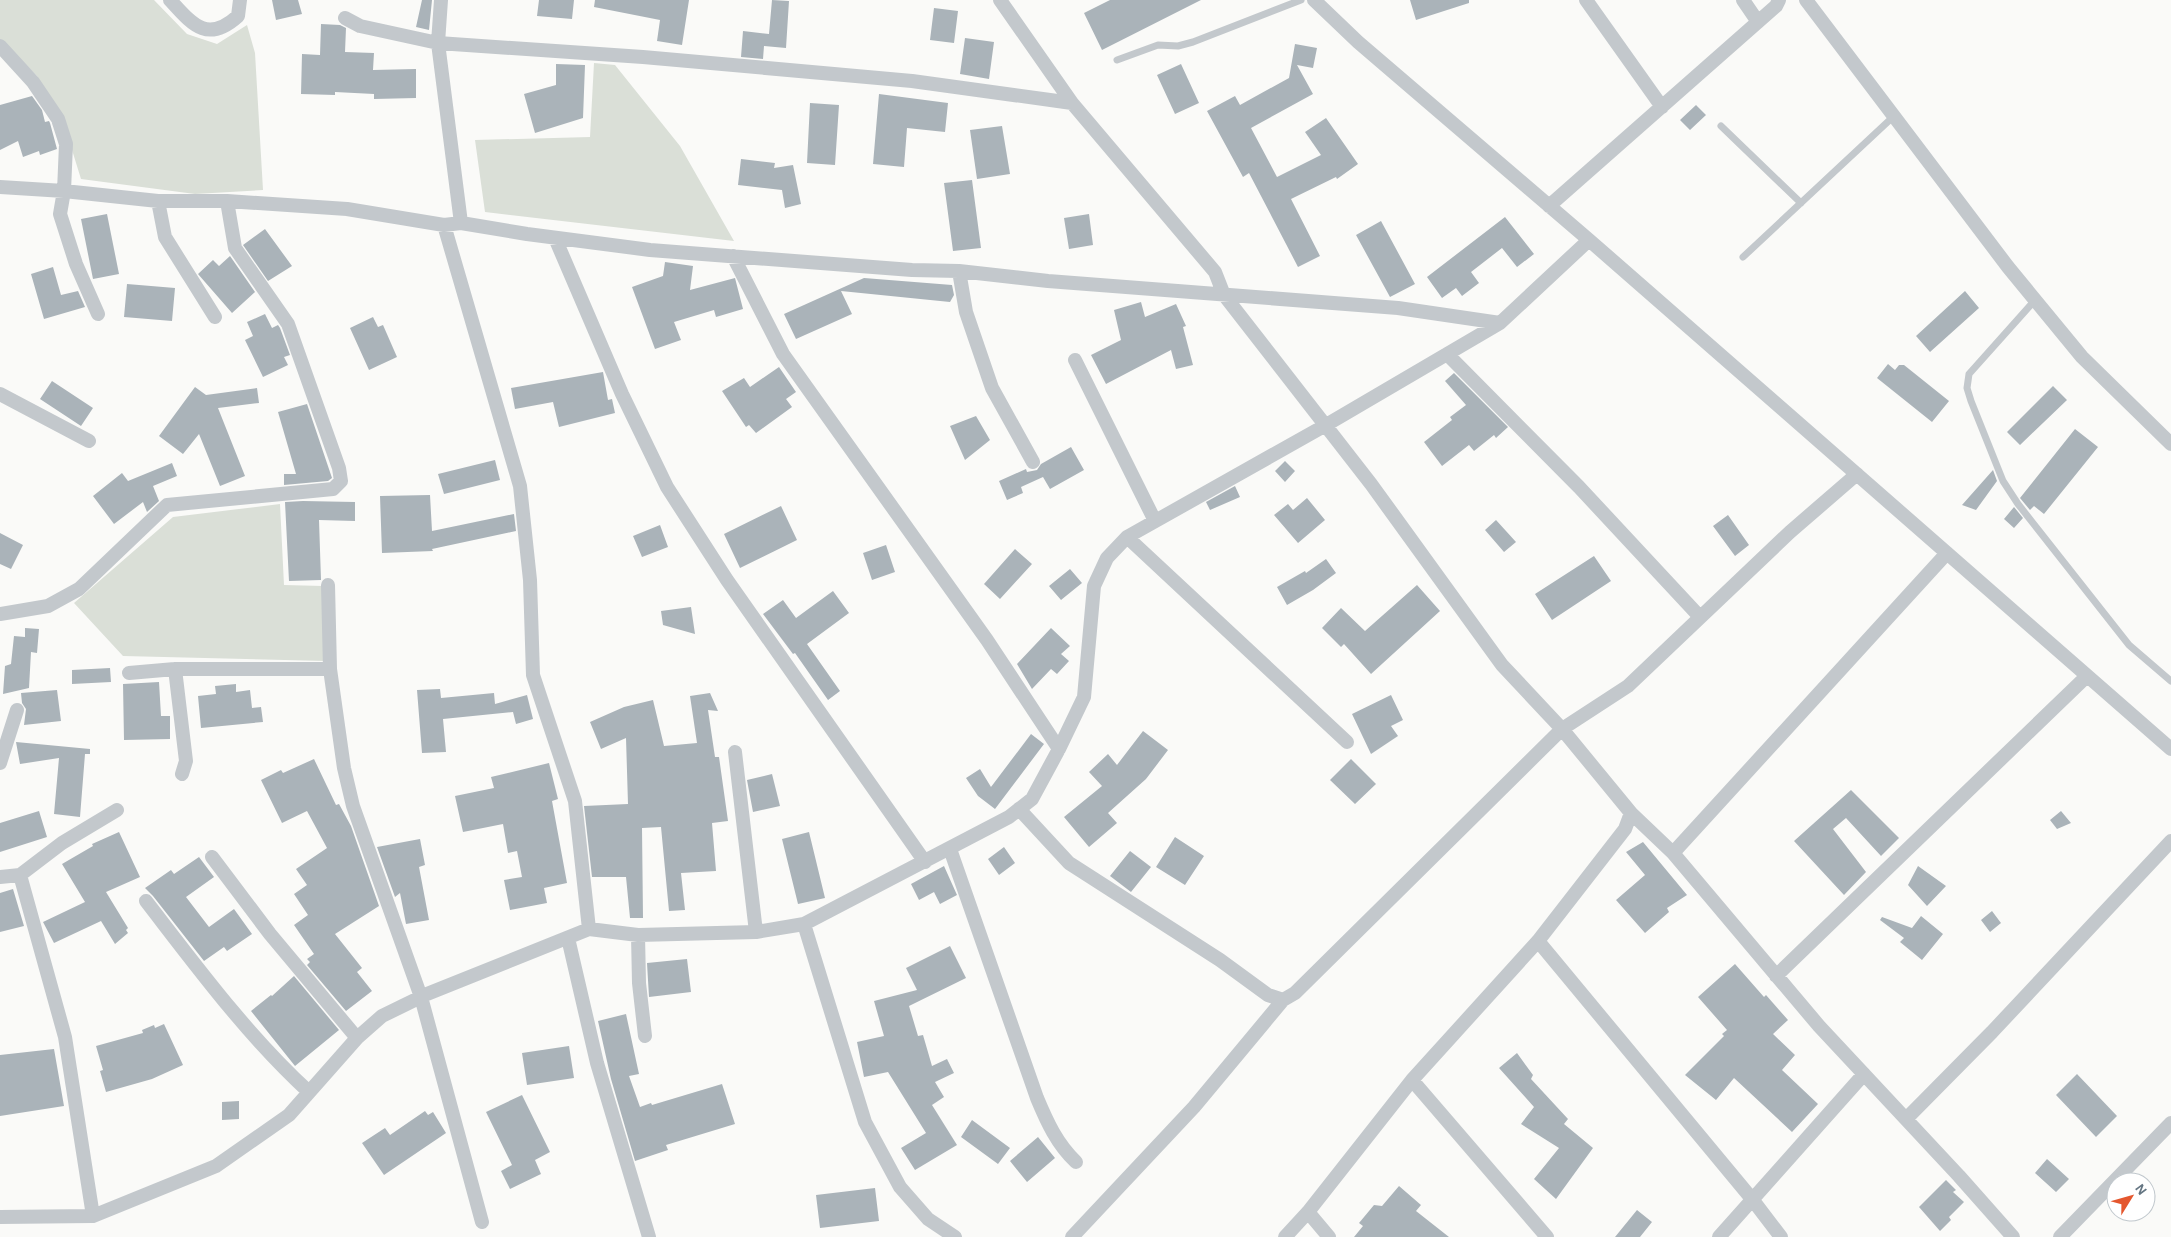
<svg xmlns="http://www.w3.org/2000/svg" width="2171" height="1237" viewBox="0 0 2171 1237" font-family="'Alegreya Sans',sans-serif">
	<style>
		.green { fill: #dadfd7 }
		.building { fill: #aab3b9 }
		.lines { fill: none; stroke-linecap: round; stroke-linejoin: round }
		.lane { stroke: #c3c8cc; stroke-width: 7 }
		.street { stroke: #c3c8cc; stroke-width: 14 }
	</style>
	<rect width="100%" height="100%" fill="#fafaf8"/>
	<path class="green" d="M0 0H154L187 34 217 44 247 25 255 53 263 190 195 194 81 179 64 124 37 76 0 39Z
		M594 63 615 65 680 146 734 241 485 212 475 140 590 137Z
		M280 504 284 585 323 586 326 661 123 656 74 603 173 517Z"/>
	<path class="building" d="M272 0H298L302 14 276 20Z
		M422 0H432L429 30 416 27Z
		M539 0H574L572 19 537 16Z
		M595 0H689L682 45 657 41 660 20 594 7Z
		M772 0 789 1 786 48 764 46 763 59 741 57 743 31 769 34Z
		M1110 0H1201L1102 50 1084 13Z
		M1410 0H1469V3L1416 20Z
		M934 8 958 11 954 43 930 40Z
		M321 24 340 25 346 28 345 52 374 53 373 70 416 69V98L374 99V94L335 92V95L301 94 302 54 320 55Z
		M965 38 994 42 989 79 960 74Z
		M1295 44 1317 48 1313 68 1297 65 1313 94 1251 128 1277 177 1321 155 1305 132 1326 118 1358 164 1337 179 1336 177 1291 199 1320 256 1298 267 1249 173 1243 177 1207 111 1235 96 1240 105 1289 78Z
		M556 64 585 65 583 118 535 133 524 94 556 85Z
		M1181 64 1199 103 1175 114 1157 75Z
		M879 94 948 103 945 132 907 128 904 167 873 164Z
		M32 96 42 110 45 122 49 121 50 123 57 149 40 155 39 151 23 157 18 141 0 150V105Z
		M810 103 839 105 835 165 807 163Z
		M1696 105 1706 115 1690 130 1680 120Z
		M1002 126 1010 174 977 179 970 130Z
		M741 159 775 163 774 168 793 165 801 204 785 208 782 190 738 185Z
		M972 180 981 248 953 251 944 183Z
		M107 214 119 274 93 279 81 219Z
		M1089 214 1093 245 1069 249 1064 218Z
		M1505 217 1534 254 1517 267 1502 248 1471 272 1479 283 1462 296 1456 288 1442 298 1427 277Z
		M1381 221 1415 284 1390 297 1356 235Z
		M265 229 292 266 268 281 243 245Z
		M230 256 255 292 232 313 198 274 213 260 219 266Z
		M665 262 693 266 690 290 735 278 743 309 716 317 714 310 674 322 681 340 655 349 632 287 663 276Z
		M53 267 61 295 78 291 85 307 44 319 31 274Z
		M864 278 952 285 954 295 950 302 841 291 852 314 796 339 784 314Z
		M127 284 175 288 172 321 124 317Z
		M1965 291 1979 308 1930 352 1916 336Z
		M1141 302 1145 317 1176 304 1186 326 1183 327 1193 365 1176 369 1171 350 1106 384 1091 355 1121 340 1114 310Z
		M265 314 272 328 278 325 280 328 290 355 284 357 288 365 263 377 245 340 253 336 247 322Z
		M373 317 378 327 383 325 397 357 369 370 350 328Z
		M1888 364 1895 370 1899 365H1904L1949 401 1932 422 1877 378Z
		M779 367 796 392 786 399 792 407 756 433 749 425 746 427 722 391 744 378 750 387Z
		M603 372 608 400 612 399 615 413 559 427 553 402 515 409 511 388Z
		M1454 373 1508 427 1496 438 1494 435 1474 451 1469 445 1442 466 1424 442 1452 420 1450 417 1466 405 1445 381Z
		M52 381 93 408 81 426 40 399Z
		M2053 386 2067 400 2020 445 2007 432Z
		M195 387 206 395 257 388 259 403 218 408 245 476 220 486 199 434 183 454 159 436Z
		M307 404 332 478 328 481 284 485V474H296L278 412Z
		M976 416 990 440 965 460 950 426Z
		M2075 429 2098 447 2044 514 2034 506 2030 510 2020 498Z
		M1071 447 1084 470 1050 489 1043 477 1021 487 1023 493 1007 500 999 481 1026 469 1027 472 1037 470 1041 464Z
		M495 460 500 480 444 494 438 474Z
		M1285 461 1295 471 1285 482 1275 471Z
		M172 463 177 476 153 486 159 501 147 512 143 502 114 524 93 496 122 473 128 481Z
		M1993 470 1997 481 1976 510 1962 505Z
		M1235 486 1240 497 1210 510 1206 502Z
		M430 495 432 531 514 514 516 531 432 549 433 551 382 553 380 496Z
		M1307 498 1325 520 1298 543 1274 515 1288 504 1293 510Z
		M303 501 355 502V521L319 520 321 580 289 581 285 502Z
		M781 506 797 540 740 568 724 534Z
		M2014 507 2023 518 2014 528 2004 519Z
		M1728 515 1749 545 1735 556 1713 526Z
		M1496 520 1516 542 1504 552 1485 530Z
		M660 525 668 547 642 557 633 536Z
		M0 533 23 545 11 569 0 564Z
		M886 545 895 572 872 580 863 553Z
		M1015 549 1032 564 1000 599 984 584Z
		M1594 556 1611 581 1552 620 1535 594Z
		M1326 559 1336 573 1313 590 1287 605 1277 587 1305 571 1306 573Z
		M1070 569 1082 583 1061 600 1049 586Z
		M1417 585 1440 611 1371 674 1344 644 1341 647 1322 628 1341 608 1365 631Z
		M833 591 849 613 807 644 840 691 828 700 795 653 793 654 763 614 783 600 796 618Z
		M691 607 695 634 663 625 661 611Z
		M25 628 39 629 37 653 31 652 29 688 3 694 5 666 11 664 14 636 25 637Z
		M1051 628 1070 646 1061 654 1069 661 1057 674 1051 669 1032 689 1017 664Z
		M110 668 111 682 72 684V670Z
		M159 682 161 716H170V739L124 740 123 684Z
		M236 684V692L250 690 252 708 261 707 263 722 201 728 198 696 216 694 215 686Z
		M440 689 441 698 494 693 495 704 527 695 533 719 516 724 513 712 443 719 446 752 422 753 417 690Z
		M57 690 61 721 24 725 26 709 22 703 21 693Z
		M710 693 718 711 708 710 715 757H719L728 821 712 823 716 871 681 873 685 910 669 911 661 827 642 828 643 918H630L626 877H592L584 806 628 804 626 738 601 749 590 722 624 707 653 700 664 746 697 743 690 696Z
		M1391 695 1403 720 1391 726 1398 736 1371 754 1352 714Z
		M1143 731 1168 750 1146 779 1108 813 1117 823 1089 847 1064 817 1102 786 1089 772 1108 754 1117 765Z
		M1031 734 1044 744 995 809 978 796 966 778 980 769 991 787Z
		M16 742 90 749V754H85L80 817 54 814 59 758 20 764Z
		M314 759 336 805 339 804 351 826 379 906 335 934 362 968 357 972 372 991 346 1011 307 965 310 962 307 959 314 954 294 925 308 915 294 894 307 885 296 869 327 848 307 811 282 823 261 780 281 770 283 773Z
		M1351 759 1376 784 1355 804 1330 780Z
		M549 763 558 799 552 801 567 883 544 888 547 903 510 910 504 880 522 877 517 851 508 853 503 824 463 832 455 796 494 788 491 777Z
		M772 774 780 806 753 812 747 780Z
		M1851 790 1899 838 1881 856 1846 818 1833 829 1866 872 1844 895 1794 841Z
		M39 811 47 837 0 852V823Z
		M2061 811 2071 823 2057 829 2050 820Z
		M119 832 140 877 106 892 128 928 126 930 128 933 115 944 101 921 54 943 43 922 85 902 62 864 93 846 92 844Z
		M809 832 825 898 798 904 782 839Z
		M1175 837 1204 856 1185 885 1156 867Z
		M420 839 425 865 419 867 429 920 406 924 400 893 395 897 377 847Z
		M1643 842 1687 895 1667 908 1669 912 1645 933 1616 900 1645 875 1626 852Z
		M1004 847 1015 863 999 875 988 859Z
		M1130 851 1151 867 1131 892 1110 876Z
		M199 857 214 877 186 897 209 927 234 909 252 934 227 951 224 947 204 961 153 896 145 888 171 870 174 874Z
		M944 866 957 895 940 904 934 892 919 900 911 884Z
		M1918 866 1946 886 1927 906 1908 885Z
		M13 889 24 926 0 932V893Z
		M1992 911 2001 923 1990 932 1981 920Z
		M1921 916 1943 934 1922 960 1900 942 1904 938 1880 920 1882 917 1912 928Z
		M950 946 966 978 909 1006 918 1036 923 1035 932 1066 947 1059 954 1073 935 1082 944 1097 932 1105 957 1145 915 1170 901 1148 926 1133 888 1072 864 1077 857 1042 884 1036 874 1001 917 990 906 968Z
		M687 959 691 992 649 997 647 963Z
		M1735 964 1764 997 1766 995 1788 1020 1773 1034 1795 1055 1782 1070 1818 1104 1792 1132 1734 1078 1716 1100 1685 1075 1724 1036 1722 1034 1727 1030 1698 997Z
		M294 976 339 1030 295 1066 251 1011 271 995 272 996Z
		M626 1014 639 1074 629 1076 640 1107 651 1103 652 1105 722 1084 735 1124 666 1145 668 1150 635 1161 611 1079 598 1021Z
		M164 1024 183 1065 152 1079 106 1092 100 1071 103 1070 96 1046 143 1033 142 1030 154 1025 155 1028Z
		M569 1046 574 1078 527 1085 522 1053Z
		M54 1049 64 1106 0 1116V1055Z
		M1517 1053 1533 1075 1531 1079 1568 1119 1564 1124 1593 1148 1556 1199 1534 1179 1559 1148 1521 1124 1534 1107 1499 1068Z
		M2077 1074 2117 1116 2096 1137 2056 1095Z
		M522 1095 550 1152 535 1160 541 1174 510 1189 501 1171 512 1165 486 1112Z
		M239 1101V1119L222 1120V1102Z
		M425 1111 428 1115 433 1112 446 1133 384 1175 362 1143 385 1128 390 1135Z
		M972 1120 1010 1148 998 1164 961 1137Z
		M1038 1137 1055 1158 1027 1182 1010 1161Z
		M2047 1159 2069 1179 2056 1192 2035 1173Z
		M1946 1180 1956 1190 1953 1192 1964 1202 1949 1217 1951 1220 1940 1231 1919 1207Z
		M1399 1186 1421 1205 1416 1211 1449 1237H1354L1363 1226 1359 1223 1374 1205 1382 1206Z
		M875 1188 879 1221 820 1228 816 1195Z
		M1637 1210 1652 1222 1640 1237H1615Z"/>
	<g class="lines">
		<path class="lane" d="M1117 60 1158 45 1178 46 1193 42 1301 0
			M1721 126 1801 203
			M1743 257 1894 116
			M2035 300 1969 374 1967 388 1971 401 2003 481 2018 504 2129 645 2171 681"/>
		<path class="street" d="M170 0C192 24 207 44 238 16L240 0
			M441 0 438 43 461 223
			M1000 0 1072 103 1215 272 1224 295 1371 484 1502 665 1562 729 1295 993 1283 1000 1194 1107 1072 1237
			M1314 0 1358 42 1589 240 2171 749
			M1586 0 1662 107
			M1743 0 1758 22
			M1806 0 2008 267 2082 357 2171 444
			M345 18 360 26 438 43 643 57 912 81 1072 103
			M0 46 33 82 58 119 66 144 64 191 60 214 76 264 98 314
			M0 187 64 191 158 201H227L347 209 444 225 461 223 527 234 650 250 912 270 959 271 1048 281 1398 308 1500 323
			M158 201 165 237 215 317
			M1549 206 1776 6 1779 0
			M444 225 520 486 530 580 533 675 575 801 589 929
			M555 238 622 394 667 487 727 580 925 862
			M733 256 783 354 987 640 1059 749
			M959 271 966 312 992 388 1033 462
			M1447 354 1579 487 1700 617
			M1075 360 1155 521
			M0 394 89 441
			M1127 537 1347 742
			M328 585 330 669 344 768 353 806 421 997 482 1222
			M0 614 48 606 79 589 167 505 333 489 341 481 339 468 288 324 235 248 227 201
			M175 669 186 761 182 774
			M129 673 175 669H330
			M735 752 756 932
			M0 763 17 710
			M1019 809 1069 863 1220 960 1268 995 1283 1000
			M1631 813 1673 853 1819 1026 1959 1176 2013 1237
			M950 849 1037 1098C1047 1122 1057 1144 1076 1162
			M1673 853 1947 553
			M212 857 270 934 357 1038
			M20 875 65 1037 93 1216
			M0 877 20 875 62 843 117 810
			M146 901C197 967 247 1035 309 1092
			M804 924 865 1122 900 1187 928 1219 955 1237
			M638 935 639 983 645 1036
			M568 938 597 1063 649 1237
			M1538 941 1752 1199 1781 1237
			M1776 976 2087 676
			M1412 1080 1547 1237
			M1906 1119 1992 1032 2171 841
			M1308 1212 1329 1237
			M0 1217 93 1216 216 1166 289 1115 357 1038 382 1016 427 994 589 929 638 935 756 932 804 924 1009 817 1032 799 1059 749 1084 697 1094 586 1107 558 1127 537 1326 425 1500 323 1589 240
			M1285 1237 1308 1212 1412 1080 1538 941 1625 829 1631 813 1562 729 1628 686 1790 532 1857 474
			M1719 1237 1864 1074
			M2060 1237 2171 1123"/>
	</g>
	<g transform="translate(2131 1197) rotate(53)"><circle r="24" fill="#ffffff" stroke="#c1c8cd"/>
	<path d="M0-4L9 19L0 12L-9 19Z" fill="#e4572e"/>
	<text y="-8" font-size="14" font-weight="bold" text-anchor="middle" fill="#657683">N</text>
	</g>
</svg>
